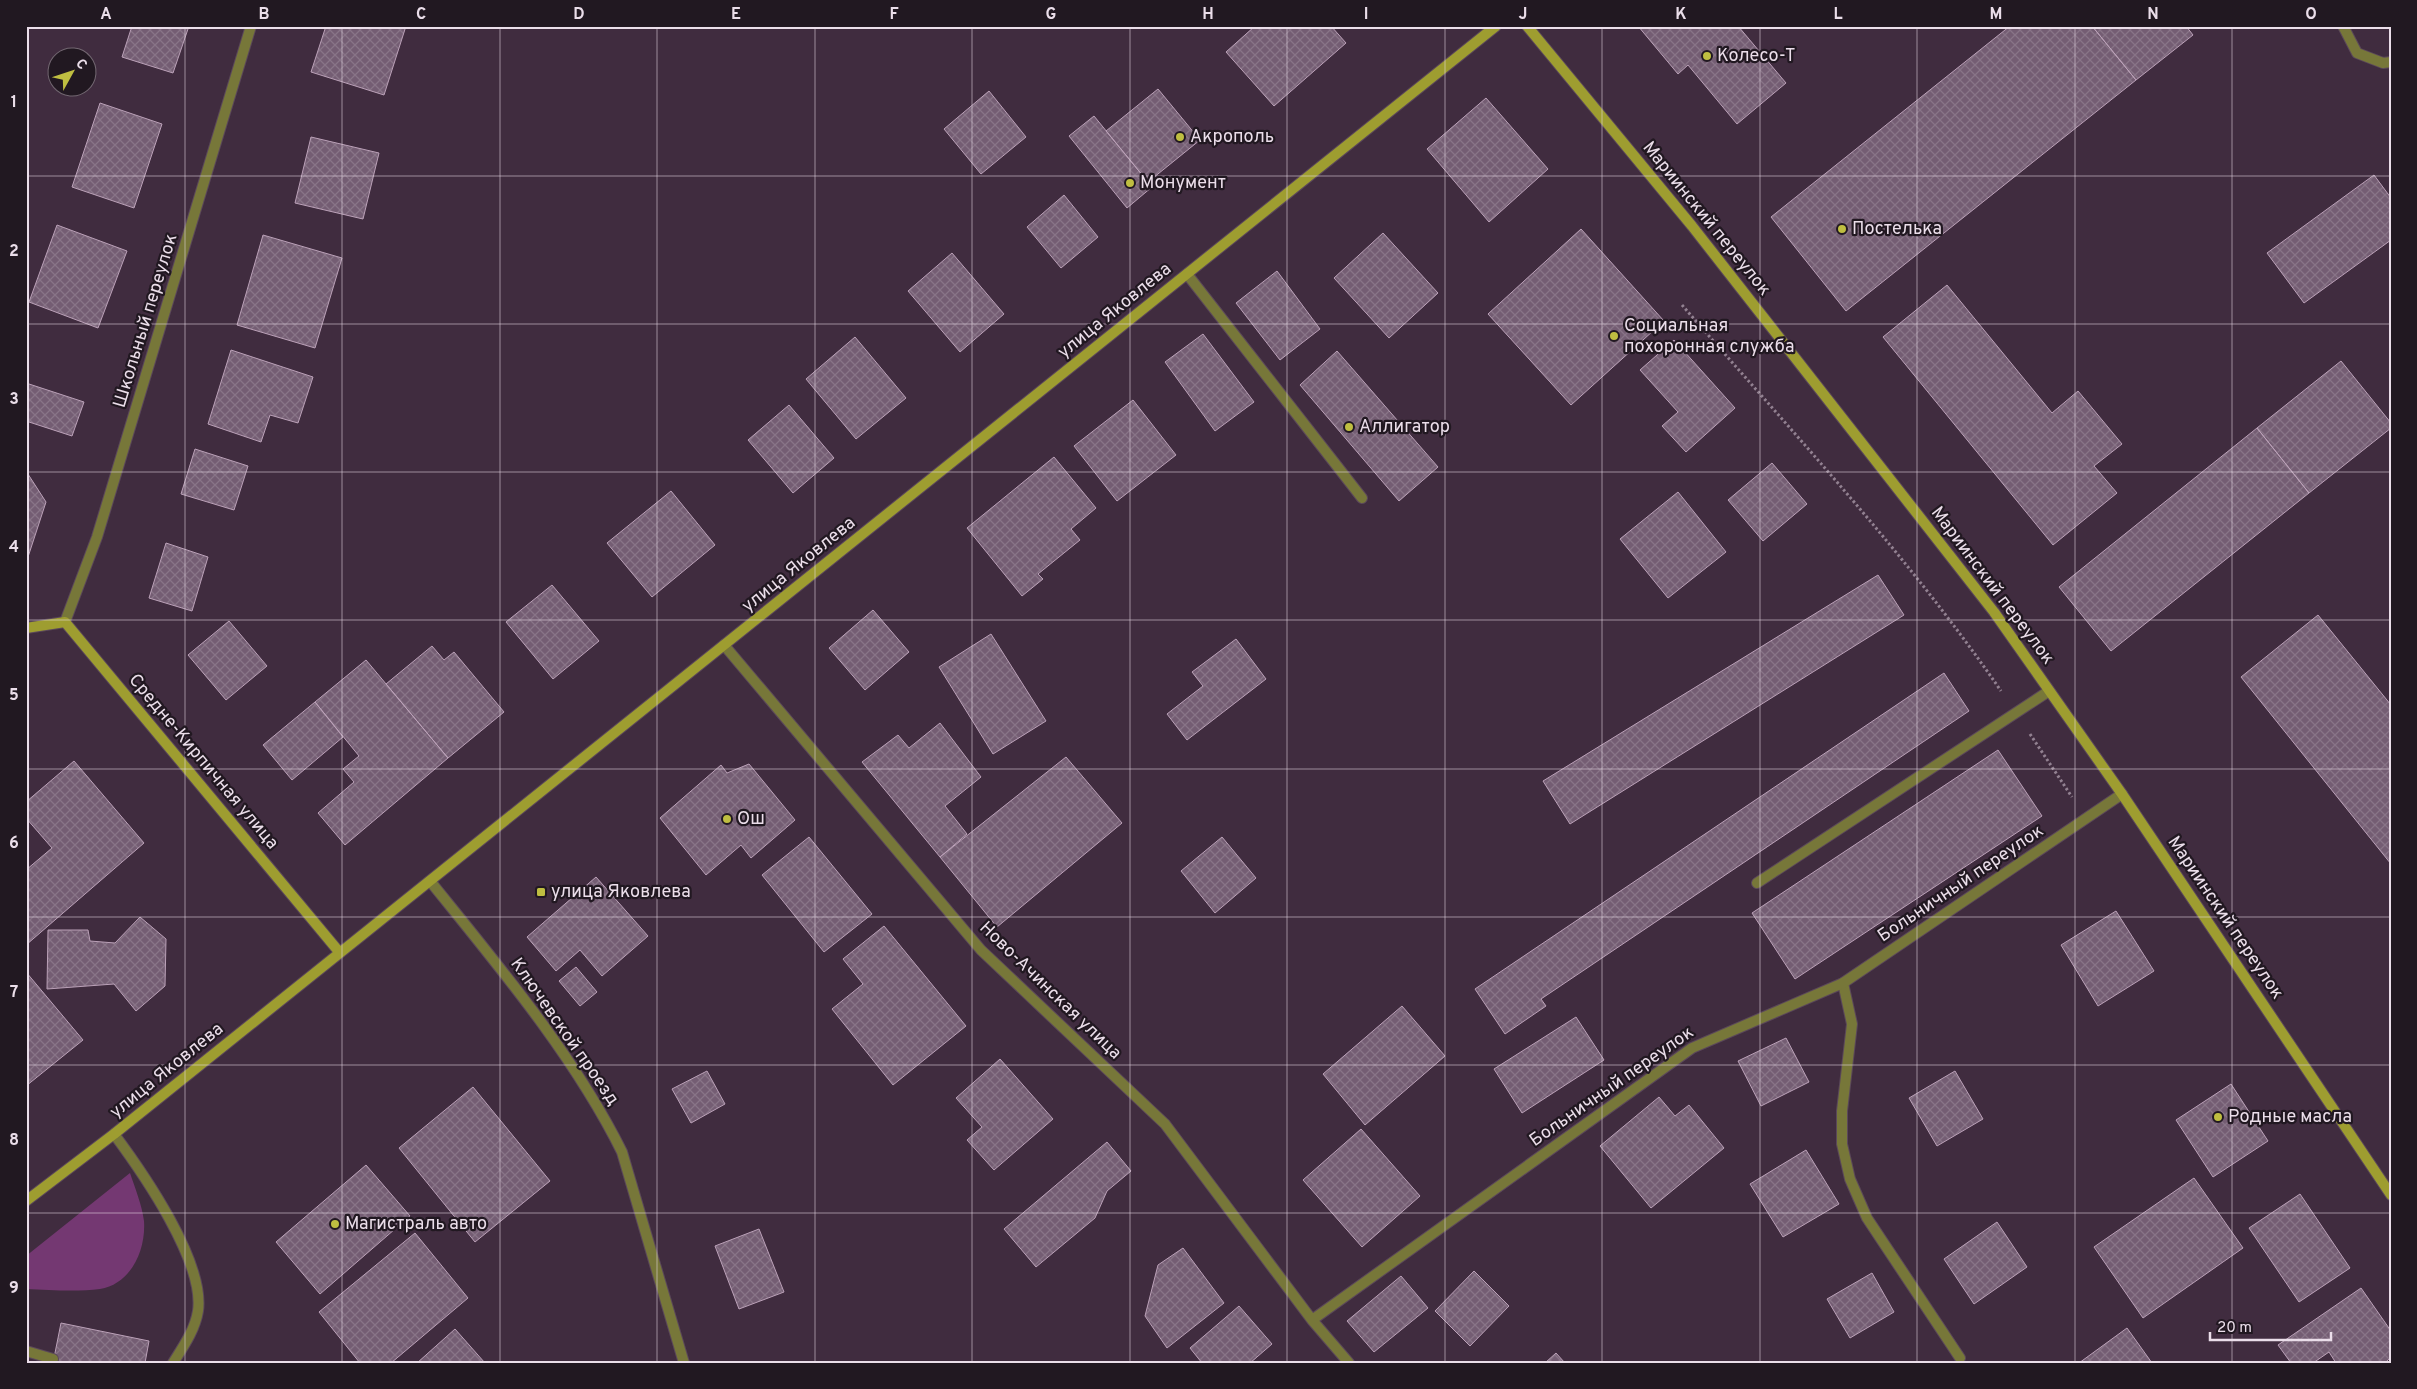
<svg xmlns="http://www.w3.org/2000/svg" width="2417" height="1389" viewBox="0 0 2417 1389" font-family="Overpass,sans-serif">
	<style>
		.grass { fill: #743872 }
		.building { fill: url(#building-cross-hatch); stroke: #bba1b8 }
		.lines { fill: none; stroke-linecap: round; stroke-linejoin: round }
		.lane-casing { stroke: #5b485a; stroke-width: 12 }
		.street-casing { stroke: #5b485a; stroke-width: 12 }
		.secondary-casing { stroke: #5b485a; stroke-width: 12 }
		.path { stroke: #928191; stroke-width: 3; stroke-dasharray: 2.5 2.5; stroke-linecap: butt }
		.lane { stroke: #777739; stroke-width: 10 }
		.street { stroke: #777739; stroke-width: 10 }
		.secondary { stroke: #9e9d30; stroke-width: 10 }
		.grid { fill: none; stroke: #ebdeea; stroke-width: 1; stroke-opacity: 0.55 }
		.poi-dot { fill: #bfbe41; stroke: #211821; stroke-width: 2 }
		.labels { text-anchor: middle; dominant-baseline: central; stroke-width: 4.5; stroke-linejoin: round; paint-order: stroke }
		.poi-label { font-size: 18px; fill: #ebdeea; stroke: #211821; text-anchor: start }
		.street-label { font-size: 18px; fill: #ebdeea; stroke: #211821 }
		.neatline { fill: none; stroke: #ebdeea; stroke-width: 2 }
		.grid-label { font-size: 16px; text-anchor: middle; font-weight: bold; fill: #ebdeea }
	</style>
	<defs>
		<pattern id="building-cross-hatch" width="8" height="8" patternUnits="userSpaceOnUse" patternTransform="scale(1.25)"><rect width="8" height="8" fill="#745d73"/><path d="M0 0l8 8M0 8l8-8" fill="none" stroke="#887487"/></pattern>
	</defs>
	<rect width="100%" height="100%" fill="#402c3f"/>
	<path class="grass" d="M130 1173C135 1188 142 1205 144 1221 146 1250 131 1284 100 1289 77 1292 50 1290 26 1289V1256Z"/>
	<path class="building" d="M132 26H189L173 73 122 57Z
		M326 26H406L384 95 311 72Z
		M1255 26H1331L1346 43 1274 106 1226 52Z
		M1638 26H1738L1786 83 1737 124 1688 65 1678 74Z
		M2010 26H2092L2136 80 1846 311 1771 217Z
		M2092 26H2186L2193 35 2136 80Z
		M1158 89 1200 140 1148 182 1106 131Z
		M989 91 1026 137 981 174 944 129Z
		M1486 98 1548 169 1489 222 1427 149Z
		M100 103 162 124 134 208 72 187Z
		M1094 116 1152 187 1127 208 1069 136Z
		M311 137 379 153 363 219 295 203Z
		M2374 175 2391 198V240L2304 303 2267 253Z
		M1064 195 1098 237 1061 268 1027 227Z
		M57 225 127 251 98 328 29 302Z
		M1581 229 1664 321 1571 405 1488 314Z
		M1383 233 1438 293 1389 338 1334 278Z
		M263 235 342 258 315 348 237 325Z
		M952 253 1004 314 960 352 908 291Z
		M1277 271 1320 329 1280 360 1236 303Z
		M1947 285 2052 413 2078 391 2122 444 2094 466 2117 493 2053 545 1883 337Z
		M1203 334 1254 402 1215 431 1165 362Z
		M855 337 906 398 856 439 806 379Z
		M1674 340 1735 408 1686 452 1662 426 1678 412 1640 370Z
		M231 350 313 377 298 423 270 415 261 442 208 424Z
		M1337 351 1438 467 1399 501 1300 385Z
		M2341 361 2391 423V428L2309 493 2257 428Z
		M26 383 84 402 72 436 26 421Z
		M1133 400 1176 455 1117 501 1074 446Z
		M789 405 834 458 793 493 748 440Z
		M2257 428 2309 493 2111 651 2059 587Z
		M195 449 248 466 234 510 181 494Z
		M1054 457 1096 508 1071 529 1080 540 1038 574 1043 579 1022 596 967 528Z
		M1772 463 1807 504 1763 541 1728 500Z
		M26 471 46 502 28 557H26Z
		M671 491 715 545 652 597 607 543Z
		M1678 492 1726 552 1668 598 1620 539Z
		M166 543 208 557 192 611 149 598Z
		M1878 575 1904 615 1570 824 1543 781Z
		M552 585 599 641 553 679 506 622Z
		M873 610 909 652 865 690 829 648Z
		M2318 615 2391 705V864L2241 677Z
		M229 621 267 666 226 700 188 655Z
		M991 634 1046 721 993 754 939 667Z
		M1236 639 1266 679 1187 740 1167 714 1203 686 1192 672Z
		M432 646 444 660 454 652 504 712 448 758 386 684Z
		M366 660 448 758 345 845 318 813 354 782 343 769 359 756 315 702Z
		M1944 673 1969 711 1541 999 1546 1006 1505 1034 1475 989Z
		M315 702 343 737 292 780 263 745Z
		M940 723 981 777 945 806 967 834 940 857 862 762 898 735 909 748Z
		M1998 750 2042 816 1795 979 1752 913Z
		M1066 757 1122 823 997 927 940 857Z
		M74 761 144 843 26 945V870L52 848 26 818V802Z
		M749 764 795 820 751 858 741 845 706 875 660 818 721 765 727 773Z
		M809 837 872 914 824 952 762 875Z
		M1222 837 1256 878 1215 913 1181 871Z
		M596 877 648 936 602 976 580 950 556 971 527 937Z
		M2116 911 2154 971 2098 1006 2061 945Z
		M140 917 166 939 165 986 136 1011 114 984 47 989 48 930H88L90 941 115 943Z
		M884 926 966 1026 893 1085 832 1009 863 984 843 959Z
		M576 967 597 992 580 1006 559 981Z
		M26 972 83 1040 26 1086Z
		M1402 1006 1445 1056 1365 1125 1323 1074Z
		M1576 1017 1604 1060 1522 1113 1494 1069Z
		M1786 1038 1809 1082 1761 1106 1738 1061Z
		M1000 1059 1053 1119 994 1170 967 1140 982 1127 956 1098Z
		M707 1071 725 1104 691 1123 672 1089Z
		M1955 1071 1983 1119 1937 1146 1909 1098Z
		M2231 1084 2268 1141 2213 1177 2176 1120Z
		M473 1087 550 1181 475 1242 399 1148Z
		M1659 1097 1675 1116 1689 1105 1724 1148 1651 1208 1600 1146Z
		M1361 1129 1420 1196 1362 1247 1303 1180Z
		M1107 1142 1131 1171 1107 1191 1095 1218 1036 1267 1004 1229Z
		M1806 1150 1839 1204 1783 1237 1750 1184Z
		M366 1165 410 1216 320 1294 276 1242Z
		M2194 1178 2243 1248 2143 1318 2094 1247Z
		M2300 1194 2350 1268 2299 1302 2249 1228Z
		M1997 1222 2027 1267 1974 1304 1944 1259Z
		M759 1229 784 1292 739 1309 715 1246Z
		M415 1233 468 1298 391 1363H360L319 1312Z
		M1183 1248 1224 1303 1167 1348 1145 1316 1158 1265Z
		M1474 1271 1509 1306 1470 1346 1435 1311Z
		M1872 1273 1894 1312 1850 1338 1827 1299Z
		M1401 1276 1428 1308 1374 1352 1347 1321Z
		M2361 1288 2391 1331V1357L2385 1363H2336L2329 1352 2313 1363H2291L2278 1345Z
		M1239 1306 1272 1344 1250 1363H1202L1190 1348Z
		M61 1323 149 1341 145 1363H53Z
		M2127 1328 2152 1363H2079Z
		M455 1329 485 1363H417Z
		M1556 1353 1565 1363H1545Z"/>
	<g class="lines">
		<g class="lane-casing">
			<path id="lane" d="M2343 26 2357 53 2383 63 2391 62
				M1187 274 1362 498
				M1757 883 2049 691
				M1843 983 1852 1024 1842 1111V1144L1850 1179 1867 1218 1960 1358
				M114 1134C143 1173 205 1262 198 1311 195 1330 183 1347 173 1363
				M26 1351 53 1359"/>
		</g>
		<g class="street-casing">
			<path id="street" d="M65 622 97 537 251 26
				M724 645 981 950 1165 1124 1312 1320 1349 1363
				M430 881C497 964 574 1055 622 1152L684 1363
				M1312 1320 1692 1048 1843 983 2122 794"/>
		</g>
		<g class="secondary-casing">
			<path id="secondary" d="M1527 26 1692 226 1994 612 2122 794 2391 1195
				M26 628 65 622 340 953
				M26 1201 114 1134 1496 26"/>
		</g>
		<path class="path" d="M1682 305C1791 431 1907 554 2001 691
			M2030 734 2072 797"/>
		<use href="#lane" class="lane"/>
		<use href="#street" class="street"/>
		<use href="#secondary" class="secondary"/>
	</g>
	<path class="grid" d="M185 26V1363M342 26V1363M500 26V1363M657 26V1363M815 26V1363M972 26V1363M1130 26V1363M1287 26V1363M1445 26V1363M1602 26V1363M1760 26V1363M1917 26V1363M2075 26V1363M2232 26V1363M26 176H2391M26 324H2391M26 472H2391M26 620H2391M26 769H2391M26 917H2391M26 1065H2391M26 1213H2391"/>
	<g class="poi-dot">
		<circle cx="1707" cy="56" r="5"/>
		<circle cx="1180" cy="137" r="5"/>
		<circle cx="1130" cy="183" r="5"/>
		<circle cx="1842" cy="229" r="5"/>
		<circle cx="1614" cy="336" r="5"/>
		<circle cx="1349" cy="427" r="5"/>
		<circle cx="727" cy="819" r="5"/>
		<rect x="536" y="887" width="10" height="10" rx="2.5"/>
		<circle cx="2218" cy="1117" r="5"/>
		<circle cx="335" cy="1224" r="5"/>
	</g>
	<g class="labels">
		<g class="poi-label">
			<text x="1717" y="56">Колесо-Т</text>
			<text x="1190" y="137">Акрополь</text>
			<text x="1140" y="183">Монумент</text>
			<text x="1852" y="229">Постелька</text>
			<text x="1624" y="326">Социальная<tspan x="1624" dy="21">похоронная служба</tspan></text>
			<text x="1359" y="427">Аллигатор</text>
			<text x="737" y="819">Ош</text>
			<text x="551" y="892">улица Яковлева</text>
			<text x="2228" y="1117">Родные масла</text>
			<text x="345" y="1224">Магистраль авто</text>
		</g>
		<g class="street-label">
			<text transform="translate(1706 219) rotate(51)">Мариинский переулок</text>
			<text transform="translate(1115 311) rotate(-39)">улица Яковлева</text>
			<text transform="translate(146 321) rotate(-73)">Школьный переулок</text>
			<text transform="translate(799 565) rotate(-39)">улица Яковлева</text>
			<text transform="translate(1992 586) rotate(53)">Мариинский переулок</text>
			<text transform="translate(203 762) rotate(50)">Средне-Кирпичная улица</text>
			<text transform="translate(1961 884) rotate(-34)">Больничный переулок</text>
			<text transform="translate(2225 918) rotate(56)">Мариинский переулок</text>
			<text transform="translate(1050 991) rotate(44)">Ново-Ачинская улица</text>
			<text transform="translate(564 1032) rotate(55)">Ключевской проезд</text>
			<text transform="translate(167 1071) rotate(-39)">улица Яковлева</text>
			<text transform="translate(1612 1087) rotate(-35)">Больничный переулок</text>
		</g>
	</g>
	<rect width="2417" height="1389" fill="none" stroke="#211821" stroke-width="55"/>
	<g transform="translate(72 72) rotate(50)"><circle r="24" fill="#211821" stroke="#726771"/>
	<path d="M0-4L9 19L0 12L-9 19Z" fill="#bfbe41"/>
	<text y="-8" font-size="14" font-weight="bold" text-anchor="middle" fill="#ebdeea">С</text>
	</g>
	<path d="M2210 1332v8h121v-8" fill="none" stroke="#ebdeea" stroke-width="2.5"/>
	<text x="2217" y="1332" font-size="15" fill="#ebdeea" stroke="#211821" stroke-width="4" paint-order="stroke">20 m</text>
	<rect x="28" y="28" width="2362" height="1334" class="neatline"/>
	<g class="grid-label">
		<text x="106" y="19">A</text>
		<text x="264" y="19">B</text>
		<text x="421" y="19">C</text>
		<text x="579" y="19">D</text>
		<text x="736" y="19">E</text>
		<text x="894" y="19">F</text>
		<text x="1051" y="19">G</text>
		<text x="1208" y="19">H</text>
		<text x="1366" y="19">I</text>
		<text x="1523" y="19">J</text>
		<text x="1681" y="19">K</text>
		<text x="1838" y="19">L</text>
		<text x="1996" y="19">M</text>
		<text x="2153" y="19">N</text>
		<text x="2311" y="19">O</text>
		<text x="14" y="107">1</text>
		<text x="14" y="256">2</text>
		<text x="14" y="404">3</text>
		<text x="14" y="552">4</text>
		<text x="14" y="700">5</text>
		<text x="14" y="848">6</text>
		<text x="14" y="997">7</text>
		<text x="14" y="1145">8</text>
		<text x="14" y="1293">9</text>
	</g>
</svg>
